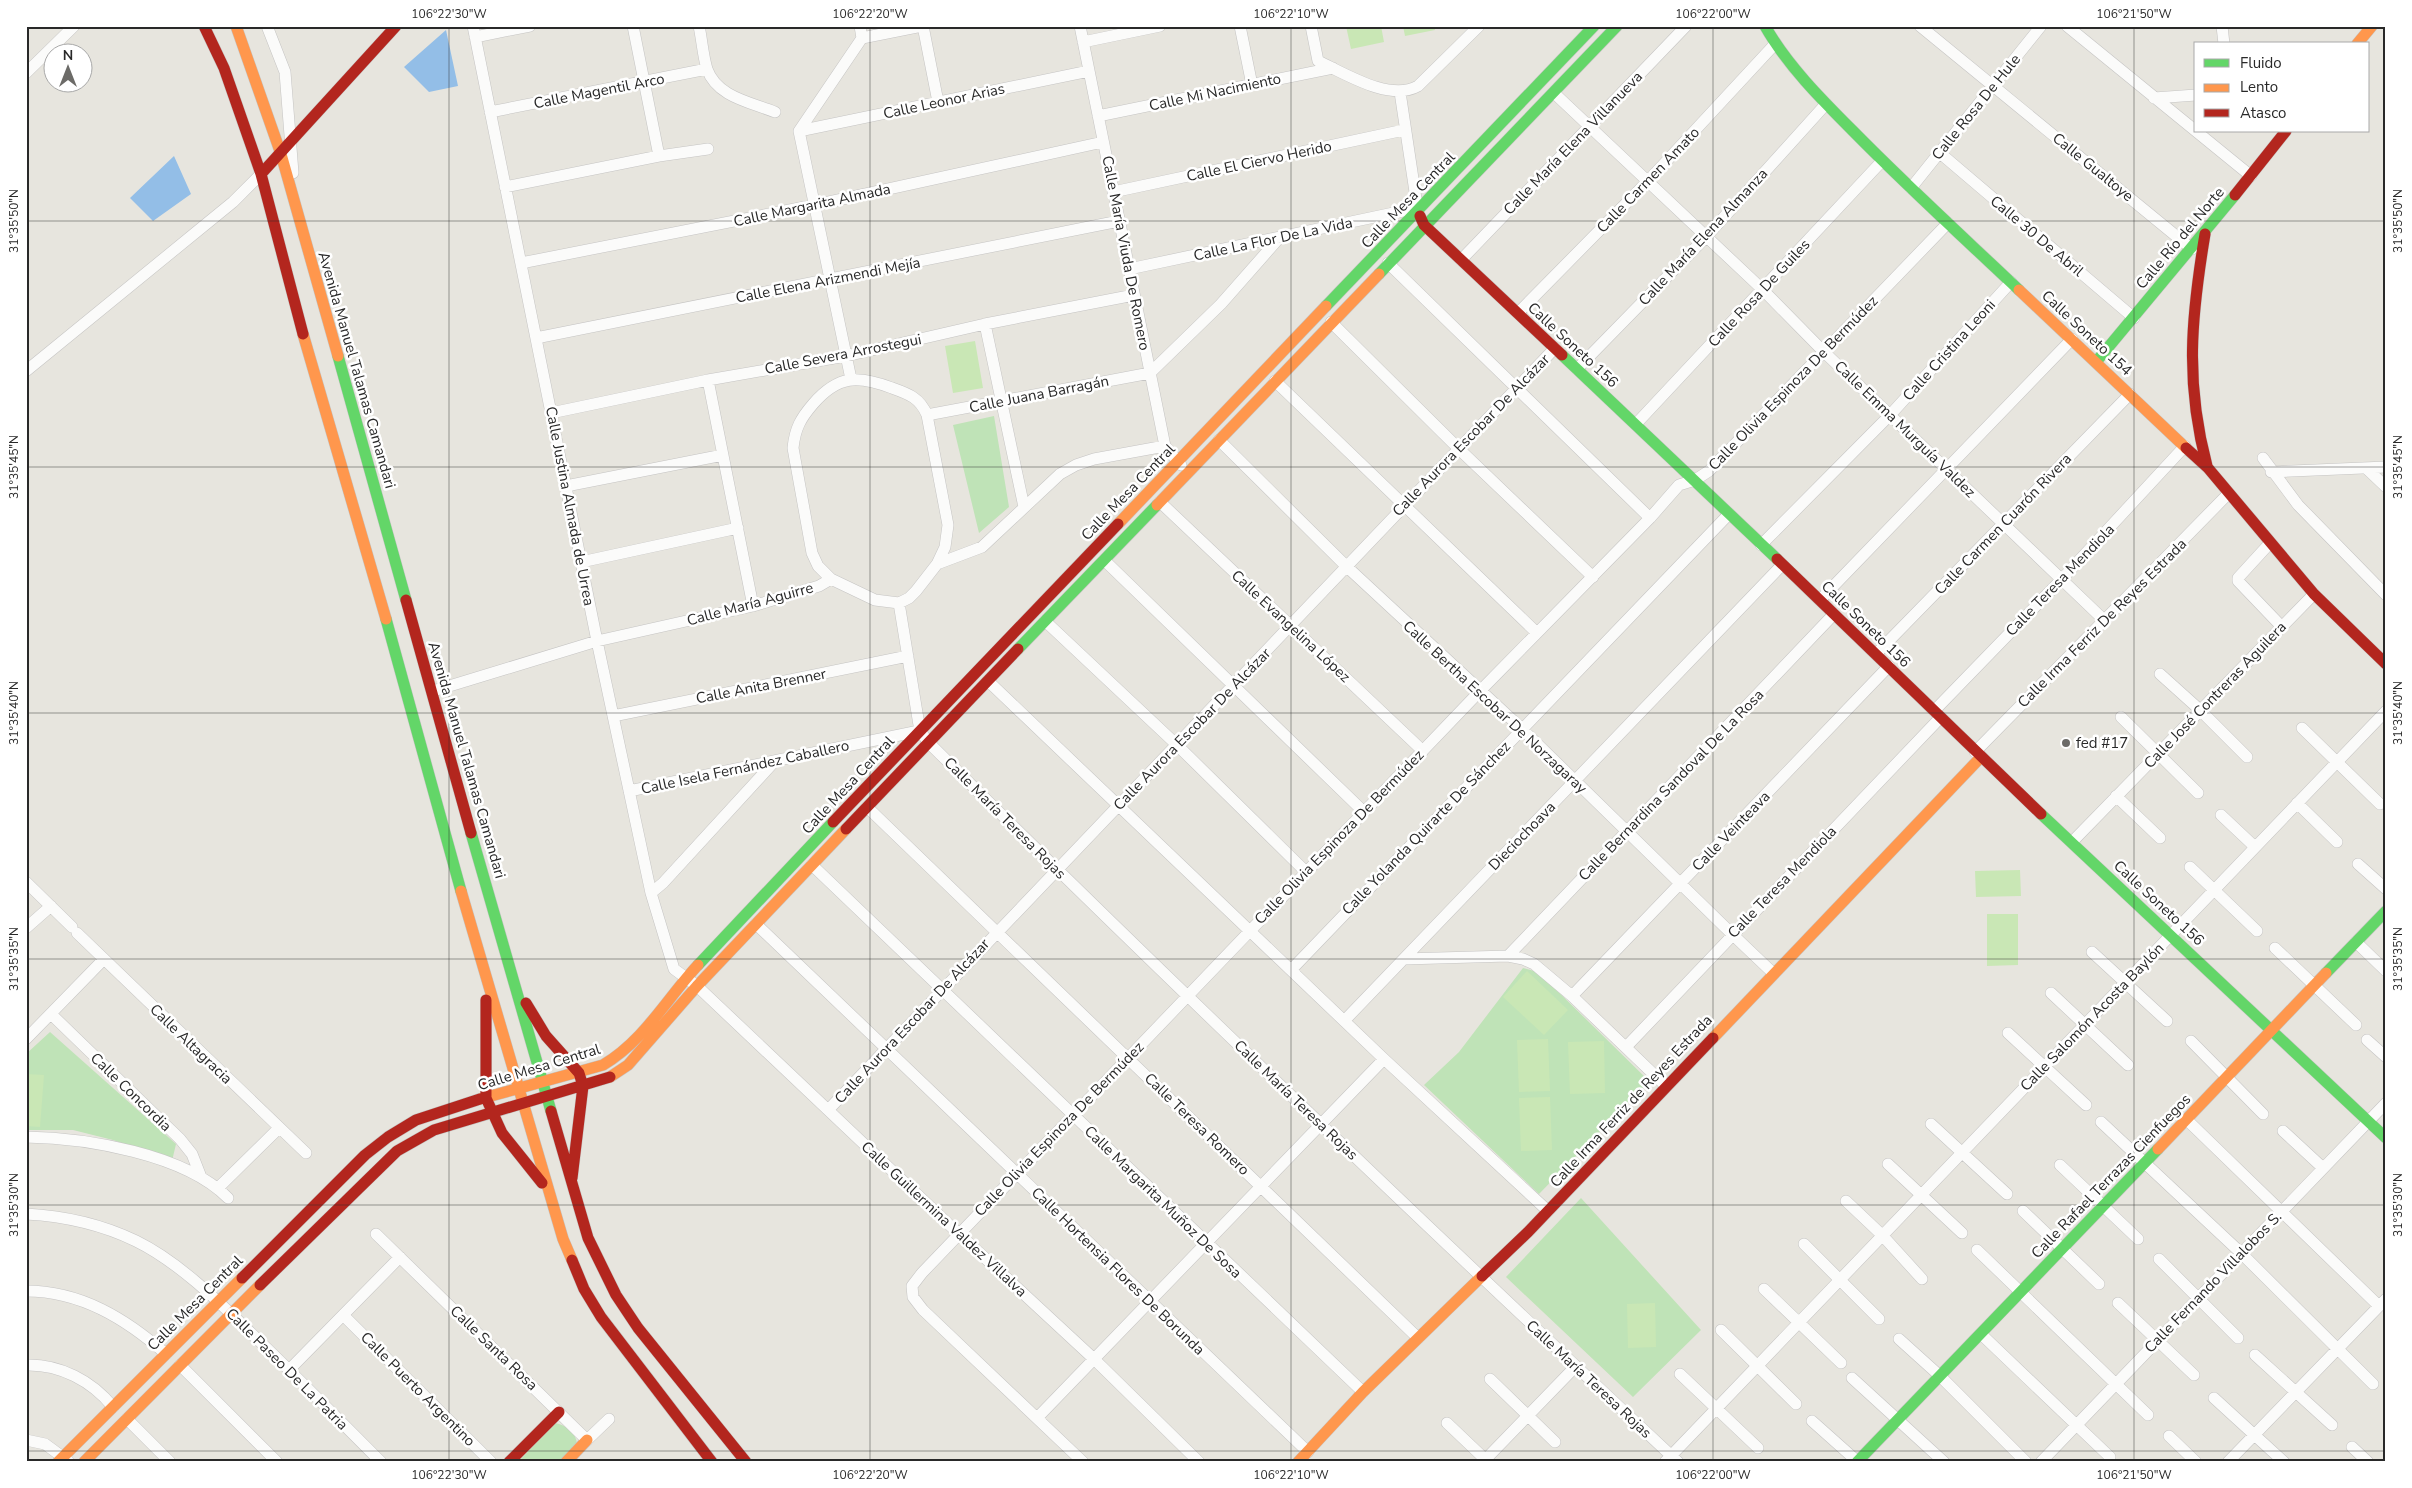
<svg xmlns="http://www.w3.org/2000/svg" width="2412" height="1488" viewBox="0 0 2412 1488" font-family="'Nunito Sans',sans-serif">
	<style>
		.green { fill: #bfe3b7 }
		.pitch { fill: #c9e7b5 }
		.water { fill: #93bee7 }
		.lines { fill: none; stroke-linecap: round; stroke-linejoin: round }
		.street-casing { stroke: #c5c4c3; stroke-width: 12 }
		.fast-casing { stroke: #c5c4c3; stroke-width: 12 }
		.slow-casing { stroke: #c5c4c3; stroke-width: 12 }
		.jam-casing { stroke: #c5c4c3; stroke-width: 12 }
		.street { stroke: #fbfbfa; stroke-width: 11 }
		.fast { stroke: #63d668; stroke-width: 11 }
		.slow { stroke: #ff974d; stroke-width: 11 }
		.jam { stroke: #b3261e; stroke-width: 11 }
		.ticks { fill: none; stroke: #292929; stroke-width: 1; stroke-opacity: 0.45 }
		.poi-dot { fill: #6c6b68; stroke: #fff; stroke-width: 2 }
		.labels { text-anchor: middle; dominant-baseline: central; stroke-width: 5; stroke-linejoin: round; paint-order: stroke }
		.street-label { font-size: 15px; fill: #292929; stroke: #fff }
		.poi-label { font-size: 15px; fill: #292929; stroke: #fff; text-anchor: start }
		.neatline { fill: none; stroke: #292929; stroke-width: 2 }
		.ticks-label { font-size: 12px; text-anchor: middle; fill: #292929 }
	</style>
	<rect width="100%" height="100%" fill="#e7e5de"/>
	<path class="green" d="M994 416 1009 507 979 533 953 425Z
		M1523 968 1538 972 1649 1081 1539 1194 1424 1085 1459 1052Z
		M50 1032 176 1144 172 1161 113 1140 73 1130H26V1054Z
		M1581 1198 1701 1330 1633 1397 1506 1277Z
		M555 1423C566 1425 576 1432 577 1444L558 1462H518Z"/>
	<path class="pitch" d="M1346 26H1381L1384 42 1351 49Z
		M1403 26H1434L1435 30 1405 36Z
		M975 341 983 388 953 393 945 346Z
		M2020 870 2021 896 1976 897 1975 871Z
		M1987 914H2018V965L1987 966Z
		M1527 971 1568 1010 1544 1035 1503 997Z
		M1548 1039 1550 1091 1519 1092 1517 1040Z
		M1604 1041 1605 1093 1570 1094 1568 1042Z
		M26 1074 44 1075 40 1127 26 1126Z
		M1550 1097 1552 1150 1521 1151 1519 1098Z
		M1655 1303 1656 1347 1628 1348 1627 1304Z"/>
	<path class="water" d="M446 30 458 86 429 92 404 67Z
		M174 156 191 194 153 221 130 198Z"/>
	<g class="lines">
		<g class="street-casing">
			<path id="street" d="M267 26 285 72 293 173
				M473 26 597 641 651 893 674 969 697 986 959 1234 1094 1359 1199 1462
				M633 26 659 156
				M699 26C702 40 703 56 707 69 717 97 750 102 775 112
				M923 26 938 102
				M1080 26 1165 446 1181 465
				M1240 26 1252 85
				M1311 26 1318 61C1346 74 1390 102 1418 86L1479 26
				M1920 26 2192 249
				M2067 26 2251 176
				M2222 26 2224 44
				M475 37 530 26
				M862 38 922 26
				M1083 42 1160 26
				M26 73 74 26
				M1400 92 1418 212
				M1554 93 1762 289 1823 351 2104 620
				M2154 98 2196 95
				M490 112 707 69
				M1098 116 1333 68
				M799 131 1089 71
				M1940 153 2134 318
				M505 187 659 156 708 149
				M1911 188 2041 26
				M1113 192 1404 130
				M1461 260 1686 26
				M521 263 815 205 1103 142
				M1388 263 1650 518
				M1129 269 1417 208
				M1518 313 1648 181 1775 44
				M1331 322 1459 449 1593 577
				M985 324 1024 507
				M536 338 1119 221
				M1577 369 1706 237 1826 104
				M26 371 233 202 261 174
				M851 379 799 131 862 38 860 26
				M708 380 753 606
				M1275 381 1537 633
				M551 413 708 380 846 356 985 324 1134 295
				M927 415 1150 373 1221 304 1280 237
				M1636 424 1882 161
				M1219 440 1346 566 1521 728 1732 934 1773 973
				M2263 458 2298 505 2386 595
				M2367 469 2386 487
				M2271 472 2386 467
				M566 486 723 455
				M1160 502 1423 751
				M2270 543 2238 578V581L2282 627
				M1761 545 1891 414 2011 282
				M1104 560 1364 812
				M581 562 738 528
				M831 579 818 566 812 553 793 448C795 428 801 418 813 404 838 375 858 375 892 388 909 394 920 398 927 415L948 525 945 547 937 564
				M1820 600 2072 339
				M899 603 920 731 929 743C1175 987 1425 1225 1678 1462
				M899 603 909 598 916 591 937 564 982 547 1060 474 1076 465 1094 459 1165 446
				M1045 621 1177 745 1306 872
				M1876 654 2130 394
				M2160 674 2200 710 2247 757
				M988 681 1384 1059 1548 1211
				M433 691 597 641 753 606 819 586 831 579 875 600 899 603
				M1934 711 2061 580 2185 446
				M613 716 908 656
				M2121 717 2198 793
				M2302 728 2380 804
				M1975 752 2228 494
				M629 791 919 731
				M2116 796 2160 838
				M2297 803 2337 842
				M867 807 1418 1338
				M2221 815 2255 847
				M2072 842 2314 594
				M2358 864 2386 889
				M812 865 1363 1392
				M2190 867 2257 931
				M26 882 72 927
				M651 893 663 883 773 763
				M756 924 1308 1452
				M26 928 51 906
				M77 933 306 1153
				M2356 942 2386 971
				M2275 948 2356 1025
				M2092 952 2167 1021
				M1508 956 1834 614
				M1404 959 1508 956 1523 959 1534 964 1572 996 1666 1086
				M1291 970 1729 514
				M2051 993 2128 1065
				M1572 996 1889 666
				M51 1014 180 1139 192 1154 201 1177
				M1345 1020 1782 565
				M2008 1033 2086 1105
				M26 1039 103 960
				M2367 1040 2386 1057
				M2191 1041 2263 1114
				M1626 1047 1940 718
				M829 1109 1555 348
				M2187 1120 2379 1306
				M2101 1122 2241 1253 2373 1384
				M1931 1124 2007 1194
				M2283 1131 2323 1168
				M26 1137C86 1138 185 1154 228 1198
				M1888 1164 1962 1233
				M2060 1165 2138 1239
				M218 1188 279 1128
				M1846 1201 1882 1235 1922 1279
				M2023 1211 2099 1284
				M26 1214C63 1216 103 1225 136 1241 179 1262 220 1303 254 1336 297 1377 339 1420 381 1462
				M376 1234 587 1440 609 1419
				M1804 1244 1879 1319
				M1977 1250 2148 1415
				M2159 1259 2238 1338
				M1764 1289 1841 1363
				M26 1291C81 1291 126 1319 166 1354
				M2118 1303 2194 1375
				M344 1316 491 1462
				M1721 1330 1796 1404
				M1981 1334 2110 1457
				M1899 1339 1940 1376 2026 1462
				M2255 1355 2332 1425
				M26 1365C60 1364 92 1381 113 1407
				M180 1365 277 1462
				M289 1370 400 1257
				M1680 1374 1758 1448
				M1852 1378 1944 1462
				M1490 1379 1555 1442
				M2214 1398 2284 1462
				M1037 1418 1384 1059
				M127 1419 170 1462
				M1812 1421 1858 1462
				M1447 1423 1488 1462
				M2169 1436 2196 1462
				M26 1440 45 1444 68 1461
				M2352 1447 2368 1462
				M1083 1462 923 1310 913 1297 912 1286 922 1273 1480 691 1650 518 1679 485 1695 480 1709 471 1948 223
				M1483 1462 1576 1366
				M1665 1462 2386 711
				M2041 1462 2386 1103
				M2228 1462 2386 1299"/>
		</g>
		<g class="fast-casing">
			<path id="fast" d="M1765 26C1787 65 1821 99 1853 131 1907 186 1963 237 2019 290
				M1379 274 1617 26
				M1326 306 1594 26
				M1562 355 1777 559
				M338 356 406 600
				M2096 362 2235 195
				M386 619 461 891
				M1018 649 1157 505
				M2041 814 2386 1138
				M471 833 551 1111
				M698 965 833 822
				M2326 973 2386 911
				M1857 1462 2158 1149"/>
		</g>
		<g class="slow-casing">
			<path id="slow" d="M236 26 281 154 338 356
				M2357 44 2372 26
				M2019 290 2186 448
				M303 334 386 619
				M1157 505 1379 274
				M1118 524 1326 306
				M461 891 563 1239 572 1260
				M1713 1038 1981 757
				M610 1077 628 1065 697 986 846 829
				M480 1099 603 1065C644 1041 667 998 698 965
				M2158 1149 2326 973
				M58 1462 242 1278
				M84 1462 260 1285
				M566 1462 587 1440
				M1298 1462 1363 1392 1482 1276"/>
		</g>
		<g class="jam-casing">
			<path id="jam" d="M204 26 224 68 261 174 303 334
				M261 174 396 26
				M2235 195 2286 131
				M1420 216 1424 225 1562 355
				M2205 234C2191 318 2185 383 2207 466
				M2186 448 2208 468 2314 594 2386 664
				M1777 559 2041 814
				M406 600 471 833
				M833 822 1118 524
				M846 829 1018 649
				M486 1000V1098L502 1133 542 1183
				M526 1003 546 1036 579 1073 583 1086 572 1178
				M551 1111 588 1238 616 1295 638 1328 746 1462
				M572 1260 584 1289 601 1317 712 1462
				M1482 1276 1528 1232 1713 1038
				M242 1278 365 1155 388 1137 416 1120 480 1099
				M260 1285 397 1151 434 1130 610 1077
				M509 1462 559 1412"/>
		</g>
		<use href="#street" class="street"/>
		<use href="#fast" class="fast"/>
		<use href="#slow" class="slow"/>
		<use href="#jam" class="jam"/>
	</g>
	<path class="ticks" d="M28 26V1462M449 26V1462M870 26V1462M1291 26V1462M1713 26V1462M2134 26V1462M26 221H2386M26 467H2386M26 713H2386M26 959H2386M26 1205H2386M26 1451H2386"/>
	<circle class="poi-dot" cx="2066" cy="743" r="5"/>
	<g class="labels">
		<g class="street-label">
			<text transform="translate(599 91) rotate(-11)">Calle Magentil Arco</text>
			<text transform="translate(1215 92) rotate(-12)">Calle Mi Nacimiento</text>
			<text transform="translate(944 101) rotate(-12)">Calle Leonor Arias</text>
			<text transform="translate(1976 107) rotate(-51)">Calle Rosa De Hule</text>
			<text transform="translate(1573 143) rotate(-46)">Calle María Elena Villanueva</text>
			<text transform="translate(1259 161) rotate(-12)">Calle El Ciervo Herido</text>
			<text transform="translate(2093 167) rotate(39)">Calle Gualtoye</text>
			<text transform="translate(1648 180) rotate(-46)">Calle Carmen Amato</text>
			<text transform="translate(1408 200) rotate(-46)">Calle Mesa Central</text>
			<text transform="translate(812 205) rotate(-12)">Calle Margarita Almada</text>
			<text transform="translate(2037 236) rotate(40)">Calle 30 De Abril</text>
			<text transform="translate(1703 237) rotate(-47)">Calle María Elena Almanza</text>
			<text transform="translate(2180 238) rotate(-50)">Calle Río del Norte</text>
			<text transform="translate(1273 239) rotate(-12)">Calle La Flor De La Vida</text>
			<text transform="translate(1126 253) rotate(79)">Calle María Viuda De Romero</text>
			<text transform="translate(828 280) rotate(-11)">Calle Elena Arizmendi Mejía</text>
			<text transform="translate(1759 293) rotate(-47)">Calle Rosa De Guiles</text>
			<text transform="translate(2087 333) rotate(43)">Calle Soneto 154</text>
			<text transform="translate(1573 345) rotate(43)">Calle Soneto 156</text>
			<text transform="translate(1949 350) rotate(-48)">Calle Cristina Leoni</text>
			<text transform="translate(843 354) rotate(-11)">Calle Severa Arrostegui</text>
			<text transform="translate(357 370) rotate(74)">Avenida Manuel Talamas Camandari</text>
			<text transform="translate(1793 383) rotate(-46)">Calle Olivia Espinoza De Bermúdez</text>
			<text transform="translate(1039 394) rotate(-11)">Calle Juana Barragán</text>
			<text transform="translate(1905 429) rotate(44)">Calle Emma Murguía Valdez</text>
			<text transform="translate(1471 435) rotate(-46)">Calle Aurora Escobar De Alcázar</text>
			<text transform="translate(1128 492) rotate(-46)">Calle Mesa Central</text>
			<text transform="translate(570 506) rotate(79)">Calle Justina Almada de Urrea</text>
			<text transform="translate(2003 524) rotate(-46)">Calle Carmen Cuarón Rivera</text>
			<text transform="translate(2060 580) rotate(-46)">Calle Teresa Mendiola</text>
			<text transform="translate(750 604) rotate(-15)">Calle María Aguirre</text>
			<text transform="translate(2102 623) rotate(-45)">Calle Irma Ferriz De Reyes Estrada</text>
			<text transform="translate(1866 624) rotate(44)">Calle Soneto 156</text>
			<text transform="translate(1291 626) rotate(43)">Calle Evangelina López</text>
			<text transform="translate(761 686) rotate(-11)">Calle Anita Brenner</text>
			<text transform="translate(2215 695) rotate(-46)">Calle José Contreras Aguilera</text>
			<text transform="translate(1495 707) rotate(43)">Calle Bertha Escobar De Norzagaray</text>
			<text transform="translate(1192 729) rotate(-46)">Calle Aurora Escobar De Alcázar</text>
			<text transform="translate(467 760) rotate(74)">Avenida Manuel Talamas Camandari</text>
			<text transform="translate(745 767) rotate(-12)">Calle Isela Fernández Caballero</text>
			<text transform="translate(848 785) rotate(-47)">Calle Mesa Central</text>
			<text transform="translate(1671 785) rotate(-46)">Calle Bernardina Sandoval De La Rosa</text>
			<text transform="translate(1005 818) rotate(45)">Calle María Teresa Rojas</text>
			<text transform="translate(1426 828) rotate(-46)">Calle Yolanda Quirarte De Sánchez</text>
			<text transform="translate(1731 831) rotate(-46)">Calle Veinteava</text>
			<text transform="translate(1522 836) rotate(-46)">Dieciochoava</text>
			<text transform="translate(1339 837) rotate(-46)">Calle Olivia Espinoza De Bermúdez</text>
			<text transform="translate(1782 882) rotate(-46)">Calle Teresa Mendiola</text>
			<text transform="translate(2159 903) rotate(43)">Calle Soneto 156</text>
			<text transform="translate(2092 1017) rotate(-46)">Calle Salomón Acosta Baylón</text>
			<text transform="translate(912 1021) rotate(-47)">Calle Aurora Escobar De Alcázar</text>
			<text transform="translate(191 1044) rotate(44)">Calle Altagracia</text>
			<text transform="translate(539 1067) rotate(-17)">Calle Mesa Central</text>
			<text transform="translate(131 1092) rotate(44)">Calle Concordia</text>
			<text transform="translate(1296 1100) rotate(44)">Calle María Teresa Rojas</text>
			<text transform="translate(1631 1101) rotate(-47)">Calle Irma Ferriz de Reyes Estrada</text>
			<text transform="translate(1197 1124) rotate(44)">Calle Teresa Romero</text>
			<text transform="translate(1059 1129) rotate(-46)">Calle Olivia Espinoza De Bermúdez</text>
			<text transform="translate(2111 1176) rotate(-46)">Calle Rafael Terrazas Cienfuegos</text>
			<text transform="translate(1163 1202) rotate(44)">Calle Margarita Muñoz De Sosa</text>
			<text transform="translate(944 1219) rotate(43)">Calle Guillermina Valdez Villalva</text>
			<text transform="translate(1118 1271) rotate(44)">Calle Hortensia Flores De Borunda</text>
			<text transform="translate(2213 1282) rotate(-46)">Calle Fernando Villalobos S.</text>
			<text transform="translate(195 1303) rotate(-45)">Calle Mesa Central</text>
			<text transform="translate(494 1348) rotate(44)">Calle Santa Rosa</text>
			<text transform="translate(287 1369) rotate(45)">Calle Paseo De La Patria</text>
			<text transform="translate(1589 1379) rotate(43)">Calle María Teresa Rojas</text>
			<text transform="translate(418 1389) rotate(45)">Calle Puerto Argentino</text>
		</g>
		<g class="poi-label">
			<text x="2076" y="743">fed #17</text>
		</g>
	</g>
	<rect width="2412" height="1488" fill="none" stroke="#ffffff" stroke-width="55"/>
	<rect x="2194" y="42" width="175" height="90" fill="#ffffff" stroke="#a9a9a9"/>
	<rect x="2204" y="59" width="25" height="8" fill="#63d668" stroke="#a9a9a9"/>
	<text x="2240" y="68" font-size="15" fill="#292929">Fluido</text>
	<rect x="2204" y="84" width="25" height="8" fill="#ff974d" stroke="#a9a9a9"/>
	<text x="2240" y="92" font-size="15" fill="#292929">Lento</text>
	<rect x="2204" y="109" width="25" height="8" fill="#b3261e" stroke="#a9a9a9"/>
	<text x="2240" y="118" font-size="15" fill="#292929">Atasco</text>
	<g transform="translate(68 68)"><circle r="24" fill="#ffffff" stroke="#a9a9a9"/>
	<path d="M0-4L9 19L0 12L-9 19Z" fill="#6c6b68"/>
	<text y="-8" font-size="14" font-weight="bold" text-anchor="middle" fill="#292929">N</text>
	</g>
	<rect x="28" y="28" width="2356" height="1432" class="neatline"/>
	<g class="ticks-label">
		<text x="449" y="18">106°22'30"W</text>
		<text x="870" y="18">106°22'20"W</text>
		<text x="1291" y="18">106°22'10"W</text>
		<text x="1713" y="18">106°22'00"W</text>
		<text x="2134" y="18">106°21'50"W</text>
		<text transform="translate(14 221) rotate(-90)" y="4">31°35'50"N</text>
		<text transform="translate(2398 221) rotate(-90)" y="4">31°35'50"N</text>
		<text transform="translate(14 467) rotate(-90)" y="4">31°35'45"N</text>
		<text transform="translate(2398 467) rotate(-90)" y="4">31°35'45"N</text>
		<text transform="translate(14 713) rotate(-90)" y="4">31°35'40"N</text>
		<text transform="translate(2398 713) rotate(-90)" y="4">31°35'40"N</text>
		<text transform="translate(14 959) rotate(-90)" y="4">31°35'35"N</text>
		<text transform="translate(2398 959) rotate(-90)" y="4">31°35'35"N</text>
		<text transform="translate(14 1205) rotate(-90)" y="4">31°35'30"N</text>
		<text transform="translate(2398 1205) rotate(-90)" y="4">31°35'30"N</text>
		<text x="449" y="1479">106°22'30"W</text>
		<text x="870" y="1479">106°22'20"W</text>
		<text x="1291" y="1479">106°22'10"W</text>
		<text x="1713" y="1479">106°22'00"W</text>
		<text x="2134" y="1479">106°21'50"W</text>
	</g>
</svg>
